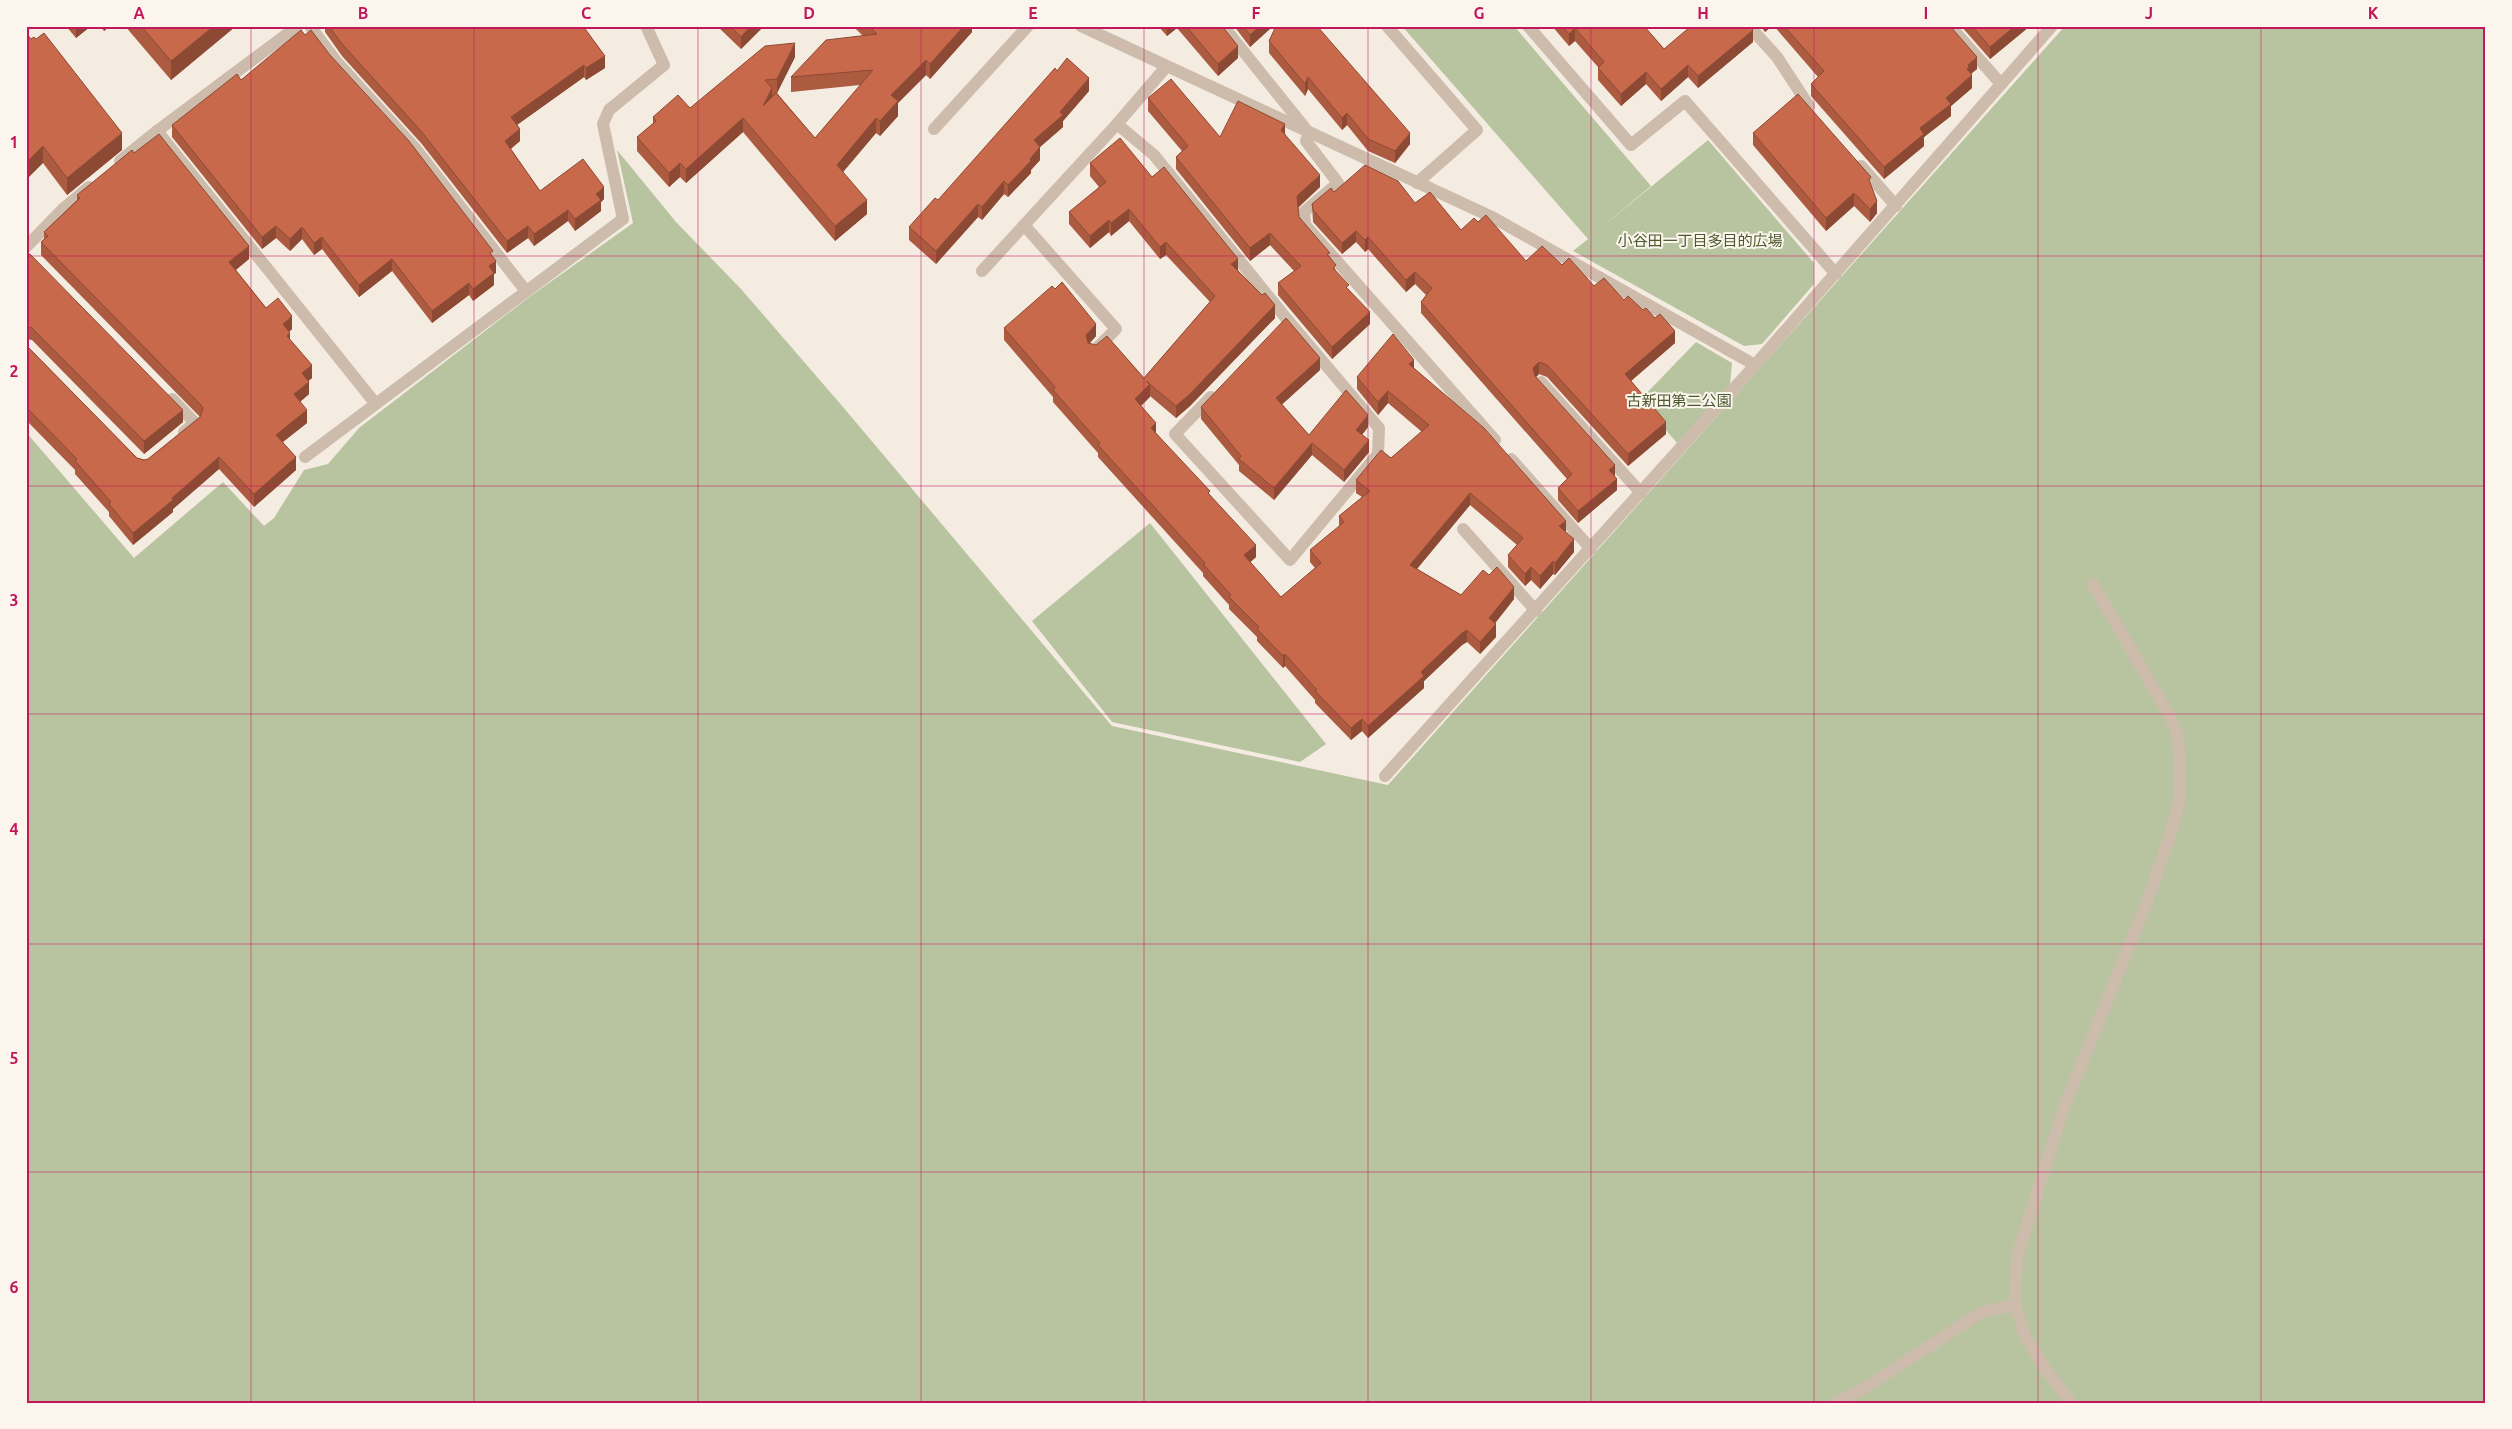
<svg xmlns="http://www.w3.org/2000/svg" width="2512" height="1429" viewBox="0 0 2512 1429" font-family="Ubuntu,'Noto Sans JP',sans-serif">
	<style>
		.green { fill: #b8c4a0 }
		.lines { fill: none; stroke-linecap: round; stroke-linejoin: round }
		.lane { stroke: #cdbbac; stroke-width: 12 }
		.street { stroke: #cdbbac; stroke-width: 12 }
		.wall { fill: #ac5a40 }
		.shaded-wall { fill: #8c4a34 }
		.building { fill: #c8694b; stroke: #8c4a34 }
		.grid { fill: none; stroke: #c2185b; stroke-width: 1; stroke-opacity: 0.55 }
		.labels { text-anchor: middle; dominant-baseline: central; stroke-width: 4; stroke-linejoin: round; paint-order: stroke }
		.park-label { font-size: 15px; fill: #4a5a2e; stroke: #fbf5ee }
		.neatline { fill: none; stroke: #c2185b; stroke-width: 2 }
		.grid-label { font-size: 16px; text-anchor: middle; font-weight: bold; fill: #c2185b }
	</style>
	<rect width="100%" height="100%" fill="#f4ebe1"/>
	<path class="green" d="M1402 26H1514L1651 186 1596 232 1708 140 1814 263V284L1762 344 1744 346 1573 251 1588 239Z
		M2065 26H2486V1403H26V432L134 558 223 482 264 526 274 518 304 470 328 464 359 428 528 298 633 223 617 150 676 222 741 289 843 407 1112 726 1388 785Z
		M1696 342 1732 363 1730 385 1677 443 1640 400Z
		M1150 523 1326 744 1300 762 1112 722 1032 621Z"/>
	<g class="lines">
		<path class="lane" d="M310 26 336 61 415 148 525 290
			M1223 26 1309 133 1306 141 1338 183 1304 212 1305 225 1495 440
			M934 129 1028 26
			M157 131 375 403
			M1024 225 1116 329 1096 349
			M982 271 1117 124
			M1541 382 1641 493
			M172 399 195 423 184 432
			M305 457 623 219 603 124 609 110 664 65 646 26
			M1511 459 1591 549
			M1463 529 1536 611
			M1836 1403 1863 1389 1982 1312 2015 1305
			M2071 1403 2044 1367 2025 1336 2015 1305 2017 1257 2063 1110 2147 902 2169 839 2179 803 2180 765 2178 736 2170 717 2093 584"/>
		<path class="street" d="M1081 26 1494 218 1755 365
			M1387 26 1477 130 1417 183
			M1528 26 1631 145 1685 101 1836 274
			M1749 26 1777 57 1809 106
			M1950 26 2001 84
			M1166 67 1117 124 1154 155 1286 318 1379 428 1378 454 1290 560 1175 434 1211 397
			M120 161 157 131 298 26
			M1861 166 1896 206
			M26 247 64 208 89 187
			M1385 776 1755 365 2052 26"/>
	</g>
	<path class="wall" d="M66 26H91L76 38Z
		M100 26H110L104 31Z
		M125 26H236L171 80Z
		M325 26H583L605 68 586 80 584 77 517 125 520 141 511 149 540 191 604 199 601 202V211L575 231 568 221 534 246 528 238 507 253 421 143 342 56 325 32Z
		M717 26H764L741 49Z
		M853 26H972V32L930 79 926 75 898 103V116L880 136 876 133 843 172 867 214 835 241 743 132 686 183 680 177 669 187 637 151V137L653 124V117L690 108 795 57 777 93 815 138 860 85 791 92V77L863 36Z
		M1158 26H1222L1238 58 1218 76 1177 28 1167 36Z
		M1234 26H1273L1250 47Z
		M1552 26H1644L1664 49 1753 42 1698 88 1688 77 1661 101 1646 84 1621 106 1598 80V67L1575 41 1569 46Z
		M1760 26H1772L1765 32Z
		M1774 26H1950L1977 69 1971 74 1972 88 1951 106V116L1924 137V146L1884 179 1811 96V84L1818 77Z
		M1961 26H2030L1990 59Z
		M26 33 122 150 67 195 43 163Z
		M305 35 330 55 493 257 496 273 494 274V285L473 301 469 295 432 323 392 271 359 297 322 249 314 255 302 239 290 251 276 238 262 249 172 137V125L241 80Z
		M1269 41 1410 144 1395 163 1368 151 1347 125 1342 130 1308 89 1305 96 1269 53Z
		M1089 91 1063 121V127L1040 147V160L1031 170V173L1008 197 1004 194 982 220 978 217 936 264 909 240V227L938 200Z
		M1148 98 1220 137 1285 134 1320 187 1298 208 1299 217 1330 257 1336 271 1370 324 1332 359 1278 295V283L1294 271 1270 245 1250 261 1176 169V157L1182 151 1148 111Z
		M1753 133 1871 186 1877 213 1870 222 1854 206 1826 231 1753 145Z
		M134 153 249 259 236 270 266 308 292 329 289 332 290 340 312 378 308 381 309 394 300 402 307 423 283 442 296 470 254 507 219 469 173 509V512L133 545 109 516V512L75 474V470L26 420V345L137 458 144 460 148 459 200 417 41 255V242L44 239V232L77 200V195Z
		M1090 163 1152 177 1238 270 1275 318 1190 406 1176 418 1150 396 1140 406 1156 433 1210 496 1256 557 1250 562 1281 597 1315 568 1310 562V550L1339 527V516L1362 497 1356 493V480L1391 458 1422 432 1388 403 1378 415 1357 389V377L1414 368 1566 533 1574 552 1555 575 1553 574 1540 589 1531 580 1525 586 1508 567V555L1517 545 1470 505 1417 569 1461 595 1514 599 1495 623 1496 637 1480 654 1467 642 1462 645 1424 681V688L1368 738 1362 731 1351 740 1315 703V700L1285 666 1283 668 1257 641V637L1229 609V605L1203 576V573L1098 457V453L1053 402V397L1004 340V328L1096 336 1090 343 1144 378 1210 302 1166 255 1160 259 1129 221 1111 236 1109 232 1090 248 1069 224V212L1099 187 1090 176Z
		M1334 192 1415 203 1461 230 1478 222 1526 261 1562 265 1594 286 1624 300 1675 343 1631 381 1666 434 1628 466 1547 377 1539 374 1536 377 1615 476 1617 490 1578 523 1558 500V488L1567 479 1421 313V302L1426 295 1415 284 1406 292 1368 249 1365 252 1356 242 1342 254 1313 222 1312 204Z
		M26 257 183 422 144 454 32 340 26 339Z
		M1320 370 1282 404 1309 435 1368 427 1362 435 1369 452 1344 482 1312 455 1274 500 1239 471V465L1201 419V407Z"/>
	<path class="shaded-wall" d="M76 26H91L76 38Z
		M104 26H110L104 31Z
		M214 26H236L171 80V61Z
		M751 26H764L741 49V37Z
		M964 26H972V32L930 79V64Z
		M1167 26H1177V28L1167 36Z
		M1260 26H1273L1250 47V35Z
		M1765 26H1772L1765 32Z
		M2015 26H2030L1990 59V47Z
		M1575 28V41L1569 46V34Z
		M1753 30V42L1698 88V76Z
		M795 43V57L777 93V79Z
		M1238 46V58L1218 76V64Z
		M605 56V68L586 80V68Z
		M1977 57V69L1969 75H1972V88L1951 106V116L1924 137V146L1884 179V167L1946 98 1968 65Z
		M926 60V75L898 103V116L880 136V121L891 95Z
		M584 65V77L511 129V117Z
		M1688 65V77L1661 101V89Z
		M1646 72V84L1621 106V94Z
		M1308 77V89L1305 96V84Z
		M1089 78V91L1063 121V127L1040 147V160L1031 170V173L1008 197V185L1030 159 1034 140Z
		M772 88V102L763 106Z
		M1347 113V125L1342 130V118Z
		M743 118V132L686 183V169Z
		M876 118V133L837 179V165Z
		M1285 124V136L1281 130Z
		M520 129V141L505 153V141Z
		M122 133V150L67 195V178Z
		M1410 133V144L1395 163V151Z
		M43 146V163L26 180V163Z
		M680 163V177L669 187V173Z
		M1320 175V187L1297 208V196Z
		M1004 181V194L982 220V207Z
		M604 187V199L601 202V211L575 231V219L596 194Z
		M1854 193V206L1826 231V218Z
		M867 200V214L835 241V226Z
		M1877 201V213L1870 222V209Z
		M978 204V217L936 264V251Z
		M1129 209V221L1111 236V223Z
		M568 210V221L534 246V234Z
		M1109 220V232L1090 248V236Z
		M276 226V238L262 249V237Z
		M528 226V238L507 253V241Z
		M302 227V239L290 251V239Z
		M1356 231V242L1342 254V243Z
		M1270 233V245L1250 261V248Z
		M322 237V249L314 255V243Z
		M1368 237V249L1365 252V240Z
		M1166 242V255L1160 259V247Z
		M249 246V259L229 275V262Z
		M392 259V271L359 297V285Z
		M1238 259V271L1231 264Z
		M496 261V273L494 274V285L473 301V289L489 266Z
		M1415 272V284L1406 292V280Z
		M469 283V295L432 323V311Z
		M1275 305V318L1190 406 1176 418V406Z
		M1370 312V324L1332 359V347Z
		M292 316V329L283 337V324Z
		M1096 324V336L1086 347V335Z
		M1675 331V343L1625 386V374Z
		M290 333V345L287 336Z
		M1320 358V370L1276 410V398Z
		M1414 360V373L1409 364Z
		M1539 362V374L1533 380V368Z
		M312 365V378L302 386V373Z
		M309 382V394L294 407V394Z
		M1150 384V397L1135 412V399Z
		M1388 391V403L1378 415V402Z
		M183 410V422L144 454V441Z
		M307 410V423L276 447V435Z
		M1368 415V427L1356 442V430Z
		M1666 422V434L1628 466V454Z
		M1156 423V436L1151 428Z
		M1369 440V452L1344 482V470Z
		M1312 443V455L1274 500V488Z
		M219 457V469L173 509V512L133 545V533Z
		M296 457V470L254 507V494Z
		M1615 465V476L1609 470Z
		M1617 479V490L1578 523V511Z
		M1470 493V505L1410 577V565Z
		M1566 521V533L1559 526Z
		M1574 539V552L1555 575V563Z
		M1256 545V557L1244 568V555Z
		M1553 561V574L1540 589V576Z
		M1531 567V580L1525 586V574Z
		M1514 587V599L1489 631V618Z
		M1496 624V637L1480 654V642Z
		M1467 630V642L1462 645 1424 681V688L1368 738V726L1421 672 1462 633Z
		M1285 654V666L1283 668V656Z
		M1362 719V731L1351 740V728Z"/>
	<path class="building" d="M141 26H214L171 61Z
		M329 26H583L605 56 586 68 584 65 511 117 520 129 505 141 540 191 583 159 604 187 596 194 601 200 575 219 568 210 534 234 528 226 507 241 421 131 342 44Z
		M730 26H751L741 37Z
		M869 26H964L930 64 926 60 891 95 898 101 880 121 876 118 837 165 867 200 835 226 743 118 686 169 680 163 669 173 637 137 656 121 653 117 678 95 690 108 765 46 795 43 777 79 765 80 772 88 763 106 776 93 815 138 873 70 791 77 826 40 877 34Z
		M1186 26H1222L1238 46 1218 64Z
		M1243 26H1260L1250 35Z
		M1276 26H1317L1410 133 1395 151 1368 139 1347 113 1342 118 1308 77 1305 84 1269 41Z
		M1562 26H1644L1664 49 1691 26H1750L1753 30 1698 76 1688 65 1661 89 1646 72 1621 94 1598 68 1604 62 1575 28 1569 34Z
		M1784 26H1950L1977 57 1968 65 1969 67 1967 69 1972 75 1946 98 1951 104 1920 128 1924 134 1884 167 1811 84 1824 71Z
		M1972 26H2015L1990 47Z
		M301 30 305 35 311 30 330 55 409 141 493 251 490 253 496 261 489 266 494 273 473 289 469 283 432 311 392 259 359 285 322 237 314 243 302 227 290 239 276 226 262 237 172 125 237 74 241 80Z
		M26 33 31 39 34 37 36 39 44 33 122 133 67 178 43 146 26 163Z
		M1067 58 1089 78 1060 112 1063 115 1034 140 1040 147 1030 159 1031 161 1008 185 1004 181 982 207 978 204 936 251 909 227 935 198 938 200 1055 68 1057 71Z
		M1171 79 1220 137 1238 101 1285 124 1281 130 1320 175 1297 196 1299 217 1330 253 1327 254 1336 265 1333 268 1349 285 1346 287 1370 312 1332 347 1278 283 1301 266 1270 233 1250 248 1176 157 1188 146 1148 98Z
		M1798 94 1871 177 1869 180 1877 201 1870 209 1854 193 1826 218 1753 133Z
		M159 134 249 246 229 262 266 308 278 298 292 316 283 324 290 333 287 336 312 365 302 373 309 382 294 394 307 410 276 435 296 457 254 494 219 457 172 498 173 500 133 533 109 504 111 502 75 461 77 459 26 407V345L137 458 144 460 148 459 200 417 203 409 201 405 41 242 48 236 44 232 80 198 77 195 132 150 134 153Z
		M1120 138 1152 177 1164 167 1238 259 1231 264 1262 295 1265 293 1275 305 1190 394 1176 406 1146 381 1150 384 1135 399 1156 423 1151 428 1210 491 1208 493 1256 545 1244 555 1281 597 1321 563 1310 550 1344 522 1339 516 1370 491 1356 480 1381 450 1391 458 1429 425 1388 391 1378 402 1357 377 1393 334 1414 360 1409 364 1484 428 1566 521 1559 526 1574 539 1555 563 1553 561 1540 576 1531 567 1525 574 1508 555 1523 538 1470 493 1410 565 1461 595 1483 570 1489 575 1497 567 1514 587 1489 618 1496 624 1480 642 1467 630 1462 633 1421 672 1424 676 1368 726 1362 719 1351 728 1315 691 1317 690 1285 654 1283 656 1257 629 1259 627 1229 597 1231 595 1203 564 1205 563 1098 445 1100 443 1053 390 1055 387 1004 328 1052 286 1055 289 1062 282 1096 324 1086 335 1088 343 1096 345 1107 336 1144 378 1215 296 1166 242 1160 247 1129 209 1111 223 1109 220 1090 236 1069 212 1106 182 1090 163Z
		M1365 165 1398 181 1415 203 1430 192 1461 230 1474 218 1478 222 1486 215 1526 261 1542 246 1562 265 1569 258 1594 286 1604 278 1624 300 1628 296 1643 310 1646 308 1655 318 1660 314 1675 331 1625 374 1666 422 1628 454 1547 365 1539 362 1533 368 1535 376 1615 465 1609 470 1617 479 1578 511 1558 488 1572 474 1421 302 1432 288 1415 272 1406 280 1368 237 1365 240 1356 231 1342 243 1313 210 1312 204 1331 188 1334 192Z
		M30 254 183 410 144 441 32 328 26 326V257Z
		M1286 318 1320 358 1276 398 1309 435 1346 390 1368 415 1356 430 1369 440 1344 470 1312 443 1274 488 1239 459 1241 456 1201 407Z"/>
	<path class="grid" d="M251 26V1403M474 26V1403M698 26V1403M921 26V1403M1144 26V1403M1368 26V1403M1591 26V1403M1814 26V1403M2038 26V1403M2261 26V1403M26 256H2486M26 486H2486M26 714H2486M26 944H2486M26 1172H2486"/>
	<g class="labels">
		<g class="park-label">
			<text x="1700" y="240">小谷田一丁目多目的広場</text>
			<text x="1679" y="400">古新田第二公園</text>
		</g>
	</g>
	<rect width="2512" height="1429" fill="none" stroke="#fbf5ee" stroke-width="55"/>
	<rect x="28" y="28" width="2456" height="1374" class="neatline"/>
	<g class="grid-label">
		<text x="139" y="19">A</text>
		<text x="363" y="19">B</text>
		<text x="586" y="19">C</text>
		<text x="809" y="19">D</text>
		<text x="1033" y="19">E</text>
		<text x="1256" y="19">F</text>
		<text x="1479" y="19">G</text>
		<text x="1703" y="19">H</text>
		<text x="1926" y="19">I</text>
		<text x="2149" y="19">J</text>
		<text x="2373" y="19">K</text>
		<text x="14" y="148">1</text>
		<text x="14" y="377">2</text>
		<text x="14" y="606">3</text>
		<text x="14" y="835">4</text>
		<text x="14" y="1064">5</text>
		<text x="14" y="1293">6</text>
	</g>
</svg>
